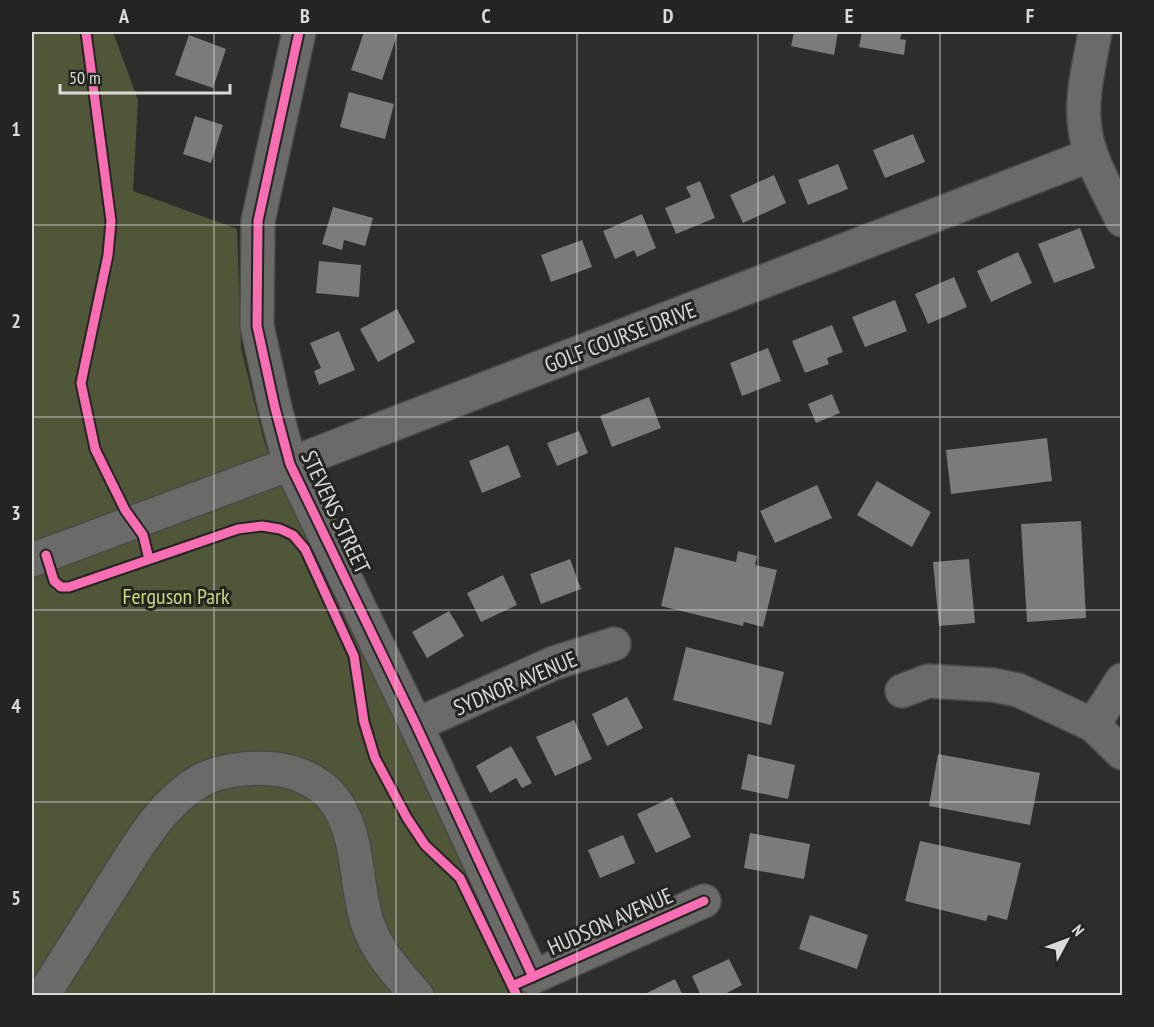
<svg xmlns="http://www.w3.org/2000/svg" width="1154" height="1027" viewBox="0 0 1154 1027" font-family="'PT Sans Narrow',sans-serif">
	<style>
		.green { fill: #505638 }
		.building { fill: #7b7b7a }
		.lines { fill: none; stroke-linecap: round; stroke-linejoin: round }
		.minor-casing { stroke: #494948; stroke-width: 36 }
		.minor { stroke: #6a6b69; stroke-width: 33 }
		.cycleway-casing { stroke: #242521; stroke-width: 13 }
		.cycleway { stroke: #f96db3; stroke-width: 9 }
		.grid { fill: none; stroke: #dadbd8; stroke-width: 1.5; stroke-opacity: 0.55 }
		.labels { text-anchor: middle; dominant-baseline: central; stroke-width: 6; stroke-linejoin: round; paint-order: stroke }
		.street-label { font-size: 22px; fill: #dadbd8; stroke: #242521 }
		.park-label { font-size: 22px; fill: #c7da7f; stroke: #242521 }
		.neatline { fill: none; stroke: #dadbd8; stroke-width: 2 }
		.grid-label { font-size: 20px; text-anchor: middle; font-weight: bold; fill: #dadbd8 }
	</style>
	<rect width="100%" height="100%" fill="#2d2d2c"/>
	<path class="green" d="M32 32H113L138 100 133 191 237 229 241 348 264 441 286 496 530 995H32Z"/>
	<path class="building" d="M364 32H398L382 80 351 70Z
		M794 32H838L834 55 791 46Z
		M862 32H902L900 39 906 40 904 55 859 47Z
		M189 35 226 49 213 88 175 75Z
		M349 92 394 104 385 139 340 127Z
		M195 116 223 125 211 163 183 154Z
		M913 134 925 162 885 178 873 150Z
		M838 164 848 189 808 205 798 180Z
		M774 175 786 203 743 223 730 195Z
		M700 181 715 218 676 234 665 208 691 197 686 187Z
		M333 207 373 218 365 246 344 240 342 250 322 244Z
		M642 214 656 248 637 257 634 250 615 259 603 231Z
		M1080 228 1095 268 1054 283 1038 244Z
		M582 240 592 267 551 282 541 255Z
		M1018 252 1032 283 991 302 977 271Z
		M319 261 361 265 359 297 316 293Z
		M954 277 967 307 928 324 915 294Z
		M895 300 907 331 865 347 852 317Z
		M397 309 415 342 378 362 360 329Z
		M832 325 843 352 827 358 829 364 805 373 792 341Z
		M339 331 355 370 319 385 314 371 321 368 310 343Z
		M768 348 781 381 742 396 730 363Z
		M832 394 840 413 816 423 808 404Z
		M649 397 661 428 612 447 600 416Z
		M579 431 588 453 557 466 547 443Z
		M1047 438 1052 481 951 494 946 450Z
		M508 445 521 477 482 493 469 461Z
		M877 481 931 512 912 547 857 515Z
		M817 485 832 518 775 543 760 511Z
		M1081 521 1086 618 1027 622 1021 524Z
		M675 547 736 562 738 551 757 556 755 565 777 570 763 627 744 622 743 626 661 606Z
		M570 559 581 589 541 604 530 574Z
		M969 559 975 623 939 626 933 562Z
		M503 575 517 605 481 622 467 593Z
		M449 611 464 636 427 658 412 632Z
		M686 647 784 672 771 725 673 700Z
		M627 697 643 728 607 746 592 714Z
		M574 720 592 759 555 776 536 737Z
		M511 746 532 783 522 788 516 778 490 793 476 766Z
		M748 754 795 765 788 799 741 789Z
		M938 754 1040 773 1030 825 929 806Z
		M672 797 691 837 656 853 637 814Z
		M750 833 810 844 804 879 744 868Z
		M623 835 635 863 600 878 588 850Z
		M920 841 1021 863 1007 920 988 915 986 921 905 901Z
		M810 915 868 935 857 969 799 949Z
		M729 959 742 985 721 996H701L692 976Z
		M675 979 683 996H641Z"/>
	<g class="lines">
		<g class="minor-casing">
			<path id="minor" d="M299 32 258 221 257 326 275 408 290 464 416 725 533 977 704 901
				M1095 32C1090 63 1080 97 1085 129 1089 161 1109 192 1122 220
				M32 560 290 464 1091 155
				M902 691 928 681 993 685 1018 690 1093 725 1122 753
				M416 725 554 663 614 644
				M1093 725 1122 680
				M43 996C64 962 85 929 106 896 132 856 157 806 200 781 221 769 251 767 275 769 300 772 326 784 339 807 360 843 355 886 368 925 378 953 398 974 417 996"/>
		</g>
		<use href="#minor" class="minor"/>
		<g class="cycleway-casing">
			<path id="cycleway" d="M86 32 111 221 108 255 81 383 95 449 125 510 143 535 149 559
				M299 32 258 221 257 326 275 408 290 464 416 725 533 977
				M46 555 54 581 61 587H69L238 529 262 526 280 529 293 535 305 549 354 656 364 722 375 758 407 818 425 845 460 878 517 996
				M512 986 704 901"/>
		</g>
		<use href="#cycleway" class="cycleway"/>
	</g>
	<path class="grid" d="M214 32V996M396 32V996M577 32V996M758 32V996M940 32V996M32 225H1122M32 417H1122M32 610H1122M32 802H1122"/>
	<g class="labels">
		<g class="street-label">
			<text transform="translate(620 337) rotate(-21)">GOLF COURSE DRIVE</text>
			<text transform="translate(336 512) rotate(65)">STEVENS STREET</text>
			<text transform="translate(515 683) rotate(-23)">SYDNOR AVENUE</text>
			<text transform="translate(610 921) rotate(-24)">HUDSON AVENUE</text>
		</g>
		<g class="park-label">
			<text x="176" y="596">Ferguson Park</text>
		</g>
	</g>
	<rect width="1154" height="1027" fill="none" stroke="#242521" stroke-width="66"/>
	<g transform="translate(1067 940) rotate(49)" stroke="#242521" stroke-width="4.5" paint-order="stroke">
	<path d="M0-4.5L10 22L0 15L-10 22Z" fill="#dadbd8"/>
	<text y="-9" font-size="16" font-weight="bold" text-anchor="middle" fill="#dadbd8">N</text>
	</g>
	<path d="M60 84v9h170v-9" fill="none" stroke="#dadbd8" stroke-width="3"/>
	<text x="69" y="84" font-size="18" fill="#dadbd8" stroke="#242521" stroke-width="4.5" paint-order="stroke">50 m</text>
	<rect x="33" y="33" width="1088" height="961" class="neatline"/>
	<g class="grid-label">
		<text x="124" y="23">A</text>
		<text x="305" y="23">B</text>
		<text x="486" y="23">C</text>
		<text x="668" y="23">D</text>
		<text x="849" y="23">E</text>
		<text x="1030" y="23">F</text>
		<text x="16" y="136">1</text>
		<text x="16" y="328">2</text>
		<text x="16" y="520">3</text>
		<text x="16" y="713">4</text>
		<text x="16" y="905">5</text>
	</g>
</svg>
